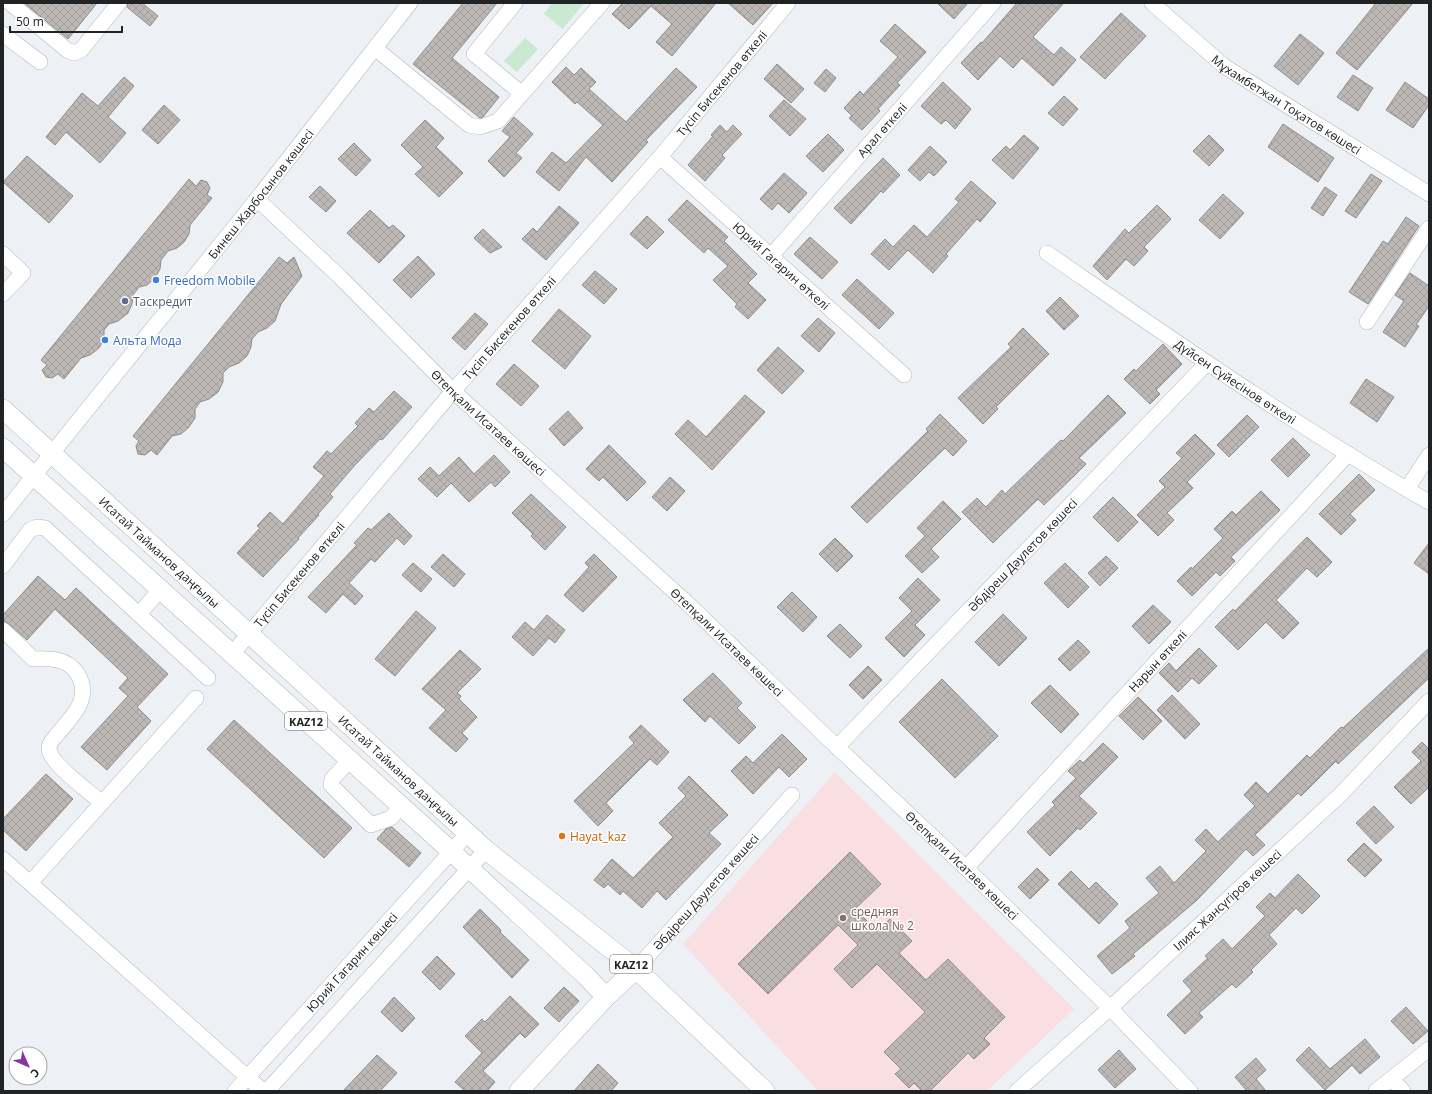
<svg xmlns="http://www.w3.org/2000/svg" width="1432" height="1094" viewBox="0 0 1432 1094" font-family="'Open Sans',sans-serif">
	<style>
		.education { fill: #f9dfe2 }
		.park { fill: #c9e9d0 }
		.building { fill: url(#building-cross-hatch); stroke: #908b88 }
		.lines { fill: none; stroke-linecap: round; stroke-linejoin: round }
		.minor-casing { stroke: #b3b6ba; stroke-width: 16 }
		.major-casing { stroke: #b3b6ba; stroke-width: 20 }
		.minor { stroke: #fff; stroke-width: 15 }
		.major { stroke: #fff; stroke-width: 19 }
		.shop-dot { fill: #3f7fe0; stroke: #fff; stroke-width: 1.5 }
		.service-dot { fill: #5c6f8a; stroke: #fff; stroke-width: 1.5 }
		.food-dot { fill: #e8710a; stroke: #fff; stroke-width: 1.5 }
		.education-dot { fill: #8d6e63; stroke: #fff; stroke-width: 1.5 }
		.labels { text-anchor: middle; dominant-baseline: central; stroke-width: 3; stroke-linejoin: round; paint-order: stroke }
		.shield { fill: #fff; stroke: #646466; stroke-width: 1 }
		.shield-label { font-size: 11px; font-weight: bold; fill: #212224 }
		.street-label { font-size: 12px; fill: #212224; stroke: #fff }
		.shop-label { font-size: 12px; fill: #366cbe; stroke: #fff; text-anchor: start }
		.service-label { font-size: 12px; fill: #4e5e75; stroke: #fff; text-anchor: start }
		.food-label { font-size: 12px; fill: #c56008; stroke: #fff; text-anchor: start }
		.education-label { font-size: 12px; fill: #785e54; stroke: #fff; text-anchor: start }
	</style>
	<defs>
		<pattern id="building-cross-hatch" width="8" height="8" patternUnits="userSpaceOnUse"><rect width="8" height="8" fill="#bdb8b5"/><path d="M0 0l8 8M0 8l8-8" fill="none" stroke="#a29e9c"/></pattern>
	</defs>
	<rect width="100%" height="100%" fill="#edf0f5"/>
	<path class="education" d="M835 772 1074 1009 987 1091H818L683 944Z"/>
	<path class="park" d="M552 3H584L563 29 544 14Z
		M525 38 538 49 517 72 504 61Z"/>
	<path class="building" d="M24 3H97L68 39Z
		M128 3H142L158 16 150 26 127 7Z
		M463 3H497L452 58 499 97 483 117 480 118 413 64Z
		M623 3H716L672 56 656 42 672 24 651 6 629 29 612 14Z
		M728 3H773L753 25Z
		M937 3H968L954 19Z
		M1017 3H1064L1033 37 1054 55 1061 47 1076 60 1053 86 1022 58 1013 68 1000 56 978 80 961 63 981 42 982 43Z
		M1376 3H1413L1357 70 1336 53Z
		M1121 13 1146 36 1105 79 1080 57Z
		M895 24 926 52 897 83 900 85 878 109 880 111 862 130 849 118 852 116 844 108 860 91 863 95 898 57 880 41Z
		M1300 34 1324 53 1298 85 1274 66Z
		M777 64 804 89 791 103 764 79Z
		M566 67 574 75 581 68 596 82 589 89 626 122 676 68 697 87 646 140 648 142 612 182 586 157 559 191 536 172 552 152 566 163 603 125 577 102 575 104 552 82Z
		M826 69 836 78 825 92 814 83Z
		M1353 75 1373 88 1358 111 1337 97Z
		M124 77 134 86 108 117 126 133 100 163 66 132 55 145 46 137 82 93 98 106Z
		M943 82 971 109 955 129 946 120 941 124 921 106Z
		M1405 82 1429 99V105L1413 128 1386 110Z
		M1064 96 1078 109 1063 126 1048 113Z
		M784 100 806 119 790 136 769 116Z
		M164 105 180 120 158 144 142 130Z
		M514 117 533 134 516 153 522 158 504 177 488 161 510 137 502 131Z
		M425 120 444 138 436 147 463 173 439 197 415 174 423 167 401 145Z
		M1283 124 1334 158 1318 182 1268 147Z
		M720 125 727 132 733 125 742 134 722 155 725 158 705 181 688 165 713 136 711 135Z
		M828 134 844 150 823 172 806 156Z
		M1024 135 1039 148 1013 179 992 160 1006 146 1010 150Z
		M1209 135 1224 150 1209 166 1193 151Z
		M354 143 371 160 356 176 338 159Z
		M930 146 947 162 934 176 929 172 920 181 908 170Z
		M27 156 73 196 49 223 3 182Z
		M883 158 900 175 883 193 881 191 851 224 834 208Z
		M784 173 807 193 789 213 778 203 772 210 760 199Z
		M1371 174 1382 181 1356 218 1345 211Z
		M189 179 196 186 201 180 207 182 210 188 207 195 212 198 190 225 189 234 184 242 177 248 168 251 161 260 160 269 155 278 147 285 139 287 133 295 132 304 128 313 118 321 109 324 104 330V339L99 348 90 355 81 358 64 379 58 374 52 378 46 377 42 370 47 365 41 360Z
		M971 181 996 203 980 222 977 219 946 254 948 256 933 273 908 250 889 270 871 254 885 239 893 247 914 225 927 237 959 202 955 199Z
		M320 186 336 201 326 212 309 197Z
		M1325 187 1337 195 1323 216 1311 208Z
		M1223 194 1244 213 1220 239 1199 220Z
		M687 200 728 237 724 241 757 274 748 283 766 300 748 319 735 307 737 304 713 280 728 266 708 248 704 253 668 220Z
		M1157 205 1171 219 1144 247 1148 251 1134 266 1126 259 1107 280 1093 266 1125 229 1129 233Z
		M559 206 579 223 546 260 522 239 533 228 537 232Z
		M370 210 389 228 393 225 405 236 379 263 347 233Z
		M647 216 664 232 647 249 630 234Z
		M1406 217 1419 226 1368 304 1349 292 1383 241 1388 244Z
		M483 229 502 247 490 253 474 238Z
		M810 237 838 262 822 279 794 254Z
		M418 256 435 274 411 298 393 280Z
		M279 257 287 263 294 257 302 276 281 304 275 321 267 328 258 332 252 339 251 347 247 356 239 363 229 367 223 373V382L218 392 209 399 200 402 195 409V418L189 427 181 434 172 436 157 455 151 450 145 455 138 454 136 446 139 441 133 436Z
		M595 271 617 289 604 304 582 285Z
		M1410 273 1429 286V306L1416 325 1419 326 1405 347 1383 332 1404 301 1395 295Z
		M857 279 894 313 879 329 842 295Z
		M1060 297 1079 316 1064 330 1046 311Z
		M559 309 591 336 565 369 532 341Z
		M475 313 488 324 465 350 452 338Z
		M818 318 835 333 819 352 801 336Z
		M1023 328 1049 354 996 407 998 409 983 424 958 398 1011 347 1008 344Z
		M1163 344 1182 364 1156 390 1160 394 1150 404 1124 379 1134 369 1136 371Z
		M778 347 804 371 782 394 757 370Z
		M514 364 539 386 521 406 496 384Z
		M1366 379 1394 397 1377 422 1350 403Z
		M394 391 412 407 382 440 380 439 355 465 330 494 333 497 318 514 319 515 298 538 299 539 263 577 237 553 260 528 257 526 270 512 283 524 324 476 313 467 327 451 331 454 358 426 355 423 369 408 374 412Z
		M745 395 765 412 712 470 675 434 688 420 706 437Z
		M1108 395 1126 413 1079 458 1086 464 1073 477 1044 505 1038 499 993 543 962 512 977 498 986 507 1002 490 1005 494 1061 440 1063 441Z
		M568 411 583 428 564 446 549 429Z
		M940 414 967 441 953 456 945 448 867 523 851 507 928 431 926 429Z
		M1247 415 1259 427 1229 457 1217 445Z
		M1195 434 1215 454 1187 482 1193 488 1167 513 1174 520 1158 536 1137 515 1165 487 1159 481 1182 458 1176 453Z
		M1293 438 1310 455 1288 477 1271 460Z
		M609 445 646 482 627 501 603 477 599 481 586 469Z
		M494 455 510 472 495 487 491 482 469 502 451 483 437 497 418 479 430 467 439 476 459 457 474 474Z
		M1359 474 1375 490 1350 514 1356 520 1341 535 1319 514Z
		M670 477 685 491 667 511 652 497Z
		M1261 491 1280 510 1231 557 1235 561 1220 576 1216 572 1192 596 1177 581 1191 567 1192 569 1223 538 1214 529 1232 511 1236 515Z
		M531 494 566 527 545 550 531 536 533 534 512 513Z
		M1113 497 1138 522 1118 542 1093 517Z
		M943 501 961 519 931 549 939 557 922 573 905 556 925 536 917 528Z
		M389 513 412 536 404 545 397 538 375 562 371 559 349 583 363 596 355 605 343 594 326 613 308 597 357 545 354 543 368 528 371 530Z
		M1307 537 1332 562 1317 577 1307 568 1276 600 1299 623 1283 639 1266 622 1238 650 1215 627 1233 609 1235 611Z
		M835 538 853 556 837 572 819 554Z
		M1429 543V574L1414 563Z
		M443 554 465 574 454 587 431 567Z
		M594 554 617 577 583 612 564 595 589 567 585 563Z
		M1106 556 1118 568 1100 586 1088 573Z
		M413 563 432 579 421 592 402 575Z
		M1065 563 1089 587 1068 608 1044 583Z
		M38 576 65 600 76 588 168 674 137 707 151 721 107 770 81 747 128 696 119 688 128 678 55 609 27 640 9 624 3 621V615Z
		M918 578 940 600 915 625 925 635 904 657 885 638 912 611 899 598Z
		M792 592 817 617 803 632 777 607Z
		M1153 605 1171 622 1149 644 1132 626Z
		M416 611 436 628 395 676 375 659Z
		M1003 614 1027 638 999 666 975 642Z
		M547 615 565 630 555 643 549 638 533 656 512 637 525 622 534 630Z
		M840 624 862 646 850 658 827 636Z
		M1078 640 1090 652 1070 671 1058 659Z
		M1199 648 1217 666 1199 684 1192 678 1178 692 1159 673 1169 663 1176 671Z
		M1429 648V678L1338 764 1336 761 1301 796 1298 793 1255 835 1265 845 1253 856 1246 849 1196 901 1133 954 1135 956 1112 974 1097 956 1130 928 1125 921 1159 893 1146 878 1160 866 1174 883 1206 851 1195 840 1206 829 1218 842 1255 806 1244 795 1256 782 1268 794 1307 755 1310 758 1341 727 1343 728Z
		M460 650 481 669 457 693 461 696 459 699 477 717 462 733 468 739 456 752 429 728 446 710 422 689Z
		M868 666 882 680 863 699 849 685Z
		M713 673 742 703 737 708 756 727 739 744 710 716 705 722 683 700Z
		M942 679 998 736 955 778 899 722Z
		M1050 685 1079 714 1061 733 1031 703Z
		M1172 695 1200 724 1185 739 1157 710Z
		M1138 697 1162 721 1143 740 1119 716Z
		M234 720 352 828 324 858 207 749Z
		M641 725 669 752 657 765 650 759 606 803 613 811 598 826 574 801 634 743 629 737Z
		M782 734 807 759 789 777 779 767 753 794 731 771 746 756 753 763Z
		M1422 742 1429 749V787L1411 804 1394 787 1421 761 1412 752Z
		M1103 743 1118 757 1079 796 1097 813 1080 830 1078 828 1050 856 1027 832 1055 805 1052 802 1076 778 1068 771 1080 760 1083 763Z
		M46 774 73 799 26 851 3 830V819Z
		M689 776 728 815 709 833 721 844 666 900 657 891 642 908 623 891 620 895 608 884 604 888 594 880 612 859 633 878 673 837 659 823 686 796 678 788Z
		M1374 806 1394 827 1376 844 1356 823Z
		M392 827 421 853 409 867 377 839 386 829Z
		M1364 843 1382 860 1365 877 1347 860Z
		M850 852 881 884 855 909 877 931 890 919 912 941 899 953 926 980 948 959 1005 1017 984 1038 990 1044 974 1059 968 1053 930 1091H922L914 1083 909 1088 895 1074 901 1069 884 1052 925 1012 877 964 852 988 834 969 858 945 838 925 768 994 738 964Z
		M1037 868 1049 880 1030 899 1018 887Z
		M1071 871 1089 889 1096 882 1118 904 1099 924 1058 884Z
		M1298 874 1320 896 1302 914 1296 908 1269 935 1277 944 1251 970 1253 972 1236 988 1232 984 1199 1013 1203 1017 1185 1034 1167 1015 1192 991 1183 981 1208 958 1205 956 1223 939 1232 949 1265 916 1256 907 1270 893 1275 898Z
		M480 909 501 930 500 932 529 960 512 978 463 927Z
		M437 956 455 974 440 990 422 972Z
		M564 987 579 1001 559 1022 544 1008Z
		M510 996 539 1024 525 1038 520 1033 483 1071 495 1082 487 1091H465L455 1082 482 1053 465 1036 482 1019 485 1022Z
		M394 997 415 1018 402 1032 381 1012Z
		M1406 1007 1428 1031 1413 1044 1391 1021Z
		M1365 1039 1380 1057 1360 1074 1352 1065 1325 1090 1296 1060 1309 1047 1330 1069Z
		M1119 1050 1136 1069 1115 1088 1098 1070Z
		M377 1055 397 1073 380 1091H343Z
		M1256 1058 1266 1070 1256 1079 1266 1091H1247L1235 1077Z
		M598 1064 618 1083 611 1091H574Z"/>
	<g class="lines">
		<g class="minor-casing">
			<g id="minor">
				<path d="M10 3 67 50 74 53 81 50 119 3"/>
				<path d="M515 3 474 54 521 93"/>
				<path id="s1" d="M1152 3 1224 66 1429 194"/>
				<path d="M3 34 40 62"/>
				<path d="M376 49 469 125 480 127 498 121 602 3"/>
				<path id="s2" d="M660 157 904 375"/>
				<path id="s3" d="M257 199 340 277 453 391 686 602 837 747 966 868 1110 1008 1190 1091"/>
				<path id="s4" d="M1047 253C1172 339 1297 427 1429 502"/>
				<path d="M3 254 23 273 3 294"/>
				<path id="s5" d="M771 256 993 3"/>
				<path d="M1367 322 1429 228"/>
				<path d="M1407 489 1429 455"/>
				<path id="s6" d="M3 514 257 199 410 3"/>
				<path d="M3 566 30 530 37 527 45 528 208 678"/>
				<path d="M139 614 160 590"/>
				<path d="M3 630 33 659C49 658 67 658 77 673 93 699 72 716 56 736 53 739 49 744 49 749 50 764 90 792 102 803"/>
				<path id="s7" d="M232 654 453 391 660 157 788 3"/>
				<path id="s8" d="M837 747 1207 363"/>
				<path d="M350 760 332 779 331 785 371 825 391 818 401 806"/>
				<path d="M3 859 263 1091"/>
				<path id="s9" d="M966 868 1348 454"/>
				<path d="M30 883 196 698"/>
				<path id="s10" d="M636 969 792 795"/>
				<path d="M1392 1079 1403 1091"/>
				<path id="s11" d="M235 1091 468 833"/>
				<path d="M267 1091 486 850"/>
				<path id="s12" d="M1017 1091 1110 1008 1341 794 1429 701"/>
				<path d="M1376 1091 1429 1049"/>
			</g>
		</g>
		<g class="major-casing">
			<g id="major">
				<path id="s13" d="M3 409 486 850 636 969 765 1091"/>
				<path d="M3 448 430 832 586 976 606 997"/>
				<path d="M519 1091 606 997 636 969"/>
			</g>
		</g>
		<use href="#minor" class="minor"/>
		<use href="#major" class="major"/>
	</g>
	<g class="shop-dot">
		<circle cx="156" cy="280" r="4"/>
		<circle cx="105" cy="340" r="4"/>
	</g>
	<circle class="service-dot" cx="125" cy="301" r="4"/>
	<circle class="food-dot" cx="562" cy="836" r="4"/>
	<circle class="education-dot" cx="843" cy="918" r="4"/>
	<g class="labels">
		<g class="shield">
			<rect x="285" y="712" width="42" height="18" rx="3"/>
			<rect x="610" y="955" width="42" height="18" rx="3"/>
		</g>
		<g class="shield-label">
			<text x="306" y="721">KAZ12</text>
			<text x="631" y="964">KAZ12</text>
		</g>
		<g class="street-label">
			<text stroke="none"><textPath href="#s7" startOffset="752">Түсіп Бисекенов өткелі</textPath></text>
			<text stroke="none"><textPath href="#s1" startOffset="169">Мұхамбетжан Тоқатов көшесі</textPath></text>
			<text stroke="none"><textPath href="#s5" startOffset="168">Арал өткелі</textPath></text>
			<text stroke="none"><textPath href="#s6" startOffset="411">Бинеш Жарбосынов көшесі</textPath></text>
			<text stroke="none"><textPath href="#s2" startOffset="163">Юрий Гагарин өткелі</textPath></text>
			<text stroke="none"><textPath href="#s7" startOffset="428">Түсіп Бисекенов өткелі</textPath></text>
			<text stroke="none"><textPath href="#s4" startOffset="228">Дүйсен Сүйесінов өткелі</textPath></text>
			<text stroke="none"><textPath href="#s3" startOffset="322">Өтепқали Исатаев көшесі</textPath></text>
			<text stroke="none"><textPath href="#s13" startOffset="212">Исатай Тайманов даңғылы</textPath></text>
			<text stroke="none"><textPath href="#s8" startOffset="267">Әбдіреш Дәулетов көшесі</textPath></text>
			<text stroke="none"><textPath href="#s7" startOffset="104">Түсіп Бисекенов өткелі</textPath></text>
			<text stroke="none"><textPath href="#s3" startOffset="646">Өтепқали Исатаев көшесі</textPath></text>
			<text stroke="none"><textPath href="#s9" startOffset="282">Нарын өткелі</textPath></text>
			<text stroke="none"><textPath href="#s13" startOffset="536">Исатай Тайманов даңғылы</textPath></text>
			<text stroke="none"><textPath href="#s3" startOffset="970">Өтепқали Исатаев көшесі</textPath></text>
			<text stroke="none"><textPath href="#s10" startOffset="104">Әбдіреш Дәулетов көшесі</textPath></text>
			<text stroke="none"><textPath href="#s12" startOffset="284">Ілияс Жансүгіров көшесі</textPath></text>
			<text stroke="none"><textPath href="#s11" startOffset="174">Юрий Гагарин көшесі</textPath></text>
		</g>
		<g class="shop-label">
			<text x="164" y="280">Freedom Mobile</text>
			<text x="113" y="340">Альта Мода</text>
		</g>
		<g class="service-label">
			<text x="133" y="301">Таскредит</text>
		</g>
		<g class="food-label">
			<text x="570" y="836">Hayat_kaz</text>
		</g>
		<g class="education-label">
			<text x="851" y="911">cредняя<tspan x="851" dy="14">школа № 2</tspan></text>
		</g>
	</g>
	<rect width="1432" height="1094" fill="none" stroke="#212224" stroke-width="8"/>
	<g transform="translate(28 1066) rotate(135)"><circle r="19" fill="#ffffff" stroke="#a6a7a7"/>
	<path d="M0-3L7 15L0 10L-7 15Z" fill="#8735a3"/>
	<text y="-6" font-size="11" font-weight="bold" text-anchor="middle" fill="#212224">С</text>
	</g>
	<path d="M10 26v6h112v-6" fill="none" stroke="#212224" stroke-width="2"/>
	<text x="16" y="26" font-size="12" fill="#212224" stroke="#ffffff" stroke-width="3" paint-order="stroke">50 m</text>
</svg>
